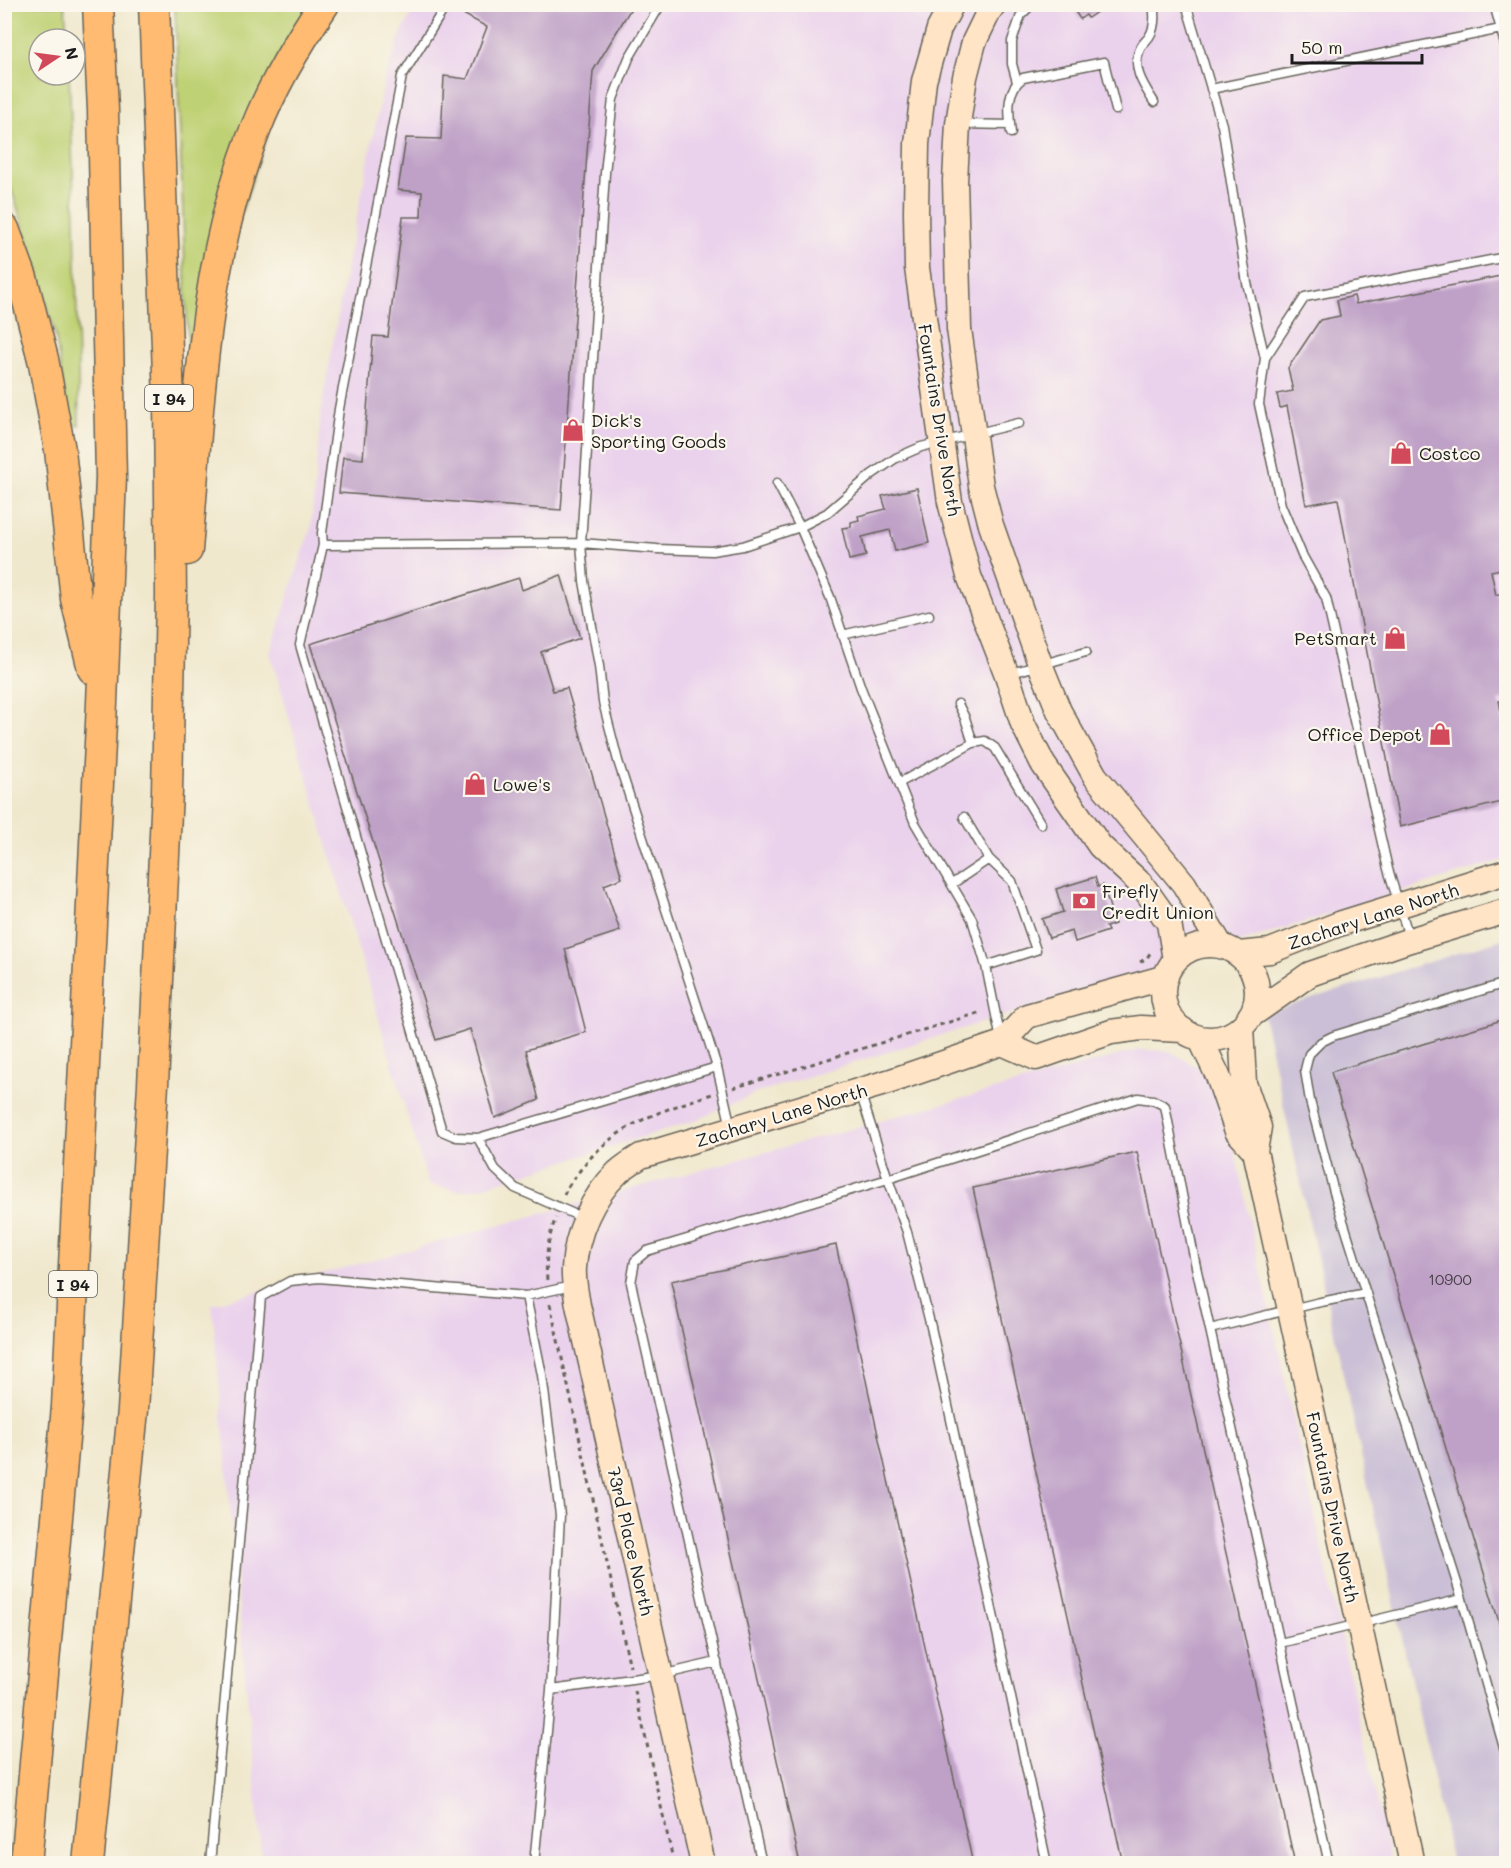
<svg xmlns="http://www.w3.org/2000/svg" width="1511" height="1868" viewBox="0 0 1511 1868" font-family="Mali,sans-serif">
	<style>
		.built { fill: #ead1ec }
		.industrial { fill: #cabfd6 }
		.green { fill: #bfd174; stroke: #6e7648; stroke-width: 1.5 }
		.building { fill: #bfa1c7 }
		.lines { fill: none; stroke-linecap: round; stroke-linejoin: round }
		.lane-casing { stroke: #66635a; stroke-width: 11 }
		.secondary-casing { stroke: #66635a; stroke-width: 27 }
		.highway-casing { stroke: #66635a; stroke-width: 33 }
		.path { stroke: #66635a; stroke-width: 3; stroke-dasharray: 4.5 4.5; stroke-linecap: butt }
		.lane { stroke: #fff; stroke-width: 8 }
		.secondary { stroke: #ffe4c6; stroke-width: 24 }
		.highway { stroke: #febb71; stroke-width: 30 }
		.labels { text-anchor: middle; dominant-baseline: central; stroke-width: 4.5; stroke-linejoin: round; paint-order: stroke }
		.number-label { font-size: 15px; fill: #453d47 }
		.shield { fill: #fbf7ec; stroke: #5f5e5a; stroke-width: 1.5 }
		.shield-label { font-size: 16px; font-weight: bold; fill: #1c1c1c }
		.poi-label { font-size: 18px; fill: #1c1c1c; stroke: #fbf7ec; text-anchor: start }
		.street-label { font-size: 18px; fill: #1c1c1c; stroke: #fbf7ec }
	</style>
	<rect width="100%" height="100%" fill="#fbf7ec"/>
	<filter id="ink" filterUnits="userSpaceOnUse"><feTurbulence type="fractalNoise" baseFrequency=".0167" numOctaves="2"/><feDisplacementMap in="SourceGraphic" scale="12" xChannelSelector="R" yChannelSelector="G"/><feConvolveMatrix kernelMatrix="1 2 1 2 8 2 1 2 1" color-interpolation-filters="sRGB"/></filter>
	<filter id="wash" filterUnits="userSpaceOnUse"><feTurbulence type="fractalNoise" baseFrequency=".008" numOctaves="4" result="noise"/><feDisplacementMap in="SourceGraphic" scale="24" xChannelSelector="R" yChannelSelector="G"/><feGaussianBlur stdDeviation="1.35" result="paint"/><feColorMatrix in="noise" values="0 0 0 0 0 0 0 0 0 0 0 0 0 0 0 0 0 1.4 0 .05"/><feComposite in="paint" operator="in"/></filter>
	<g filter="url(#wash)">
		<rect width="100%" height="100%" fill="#f0e8cd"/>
		<path class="built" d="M416 5H1506V859L756 1093 697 1120 479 1188 459 1191 428 1184 270 653 311 527 321 411 345 275 385 78 401 34Z
			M1139 1050 1169 1051 1207 1073 1230 1130 1391 1863H262L212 1304Z"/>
		<path class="industrial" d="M1506 938V1863H1452L1263 1014Z"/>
		<path class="green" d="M4 5H65L67 39H39V75H69L75 219 79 425H69L55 332 32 252 5 170Z
			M175 5H310L189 371Z"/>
		<g id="blocks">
			<path class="building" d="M1070 4H1108L1088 18 1086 15 1080 19Z
				M468 5H633L593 71 561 510 339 493 343 457 363 459 373 336 388 337 403 217H421L422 192 398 190 406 138 441 139 444 76 467 79 487 27 463 14Z
				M1506 275V568L1491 571 1496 595 1506 592V635L1504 636 1506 649V699L1499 701 1506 735V801L1400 827 1338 499 1306 505 1287 406 1280 408 1277 394 1293 391 1288 368 1320 320 1340 316 1337 300 1354 296 1356 304Z
				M917 488 929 543 895 551 890 530 862 537 866 556 849 560 842 528 851 527V522L859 520 858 516 886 509 882 496Z
				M561 575 580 638 541 652 553 691 567 688 622 878 604 885 620 931 565 949 586 1032 526 1050 539 1100 495 1118 470 1029 436 1040 310 644 519 578 522 590Z
				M1095 877 1098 887 1103 885 1115 924 1106 927 1108 931 1075 942 1072 931 1049 938 1042 919 1063 912 1056 889Z
				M1502 1020 1506 1036V1645L1331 1072Z
				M1137 1152 1295 1864H1123L973 1188Z
				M836 1245 973 1864H800L671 1281Z"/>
		</g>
	</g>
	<g filter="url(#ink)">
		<use href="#blocks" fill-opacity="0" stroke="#66635a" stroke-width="1.5"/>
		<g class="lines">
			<g class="lane-casing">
				<path id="lane" d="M447 4 402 76 339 409 322 533 323 545 300 645 442 1131 456 1137 478 1138 717 1067
					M661 4 629 58 613 99 605 173 581 543 584 581 599 666 603 702 618 761 717 1067 731 1127
					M1153 4C1155 15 1155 28 1149 37 1146 41 1142 44 1140 49 1131 68 1144 86 1154 102
					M1186 4 1222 125 1247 283 1265 358 1259 404 1281 505 1302 555 1326 598 1388 869 1409 937
					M1494 4 1506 48
					M1017 82 1012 64V41L1021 15 1032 4
					M1211 89 1501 29
					M959 124 1010 125
					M1011 133C1009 115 1005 90 1023 78L1104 62 1116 110
					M1265 358 1305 297 1506 257
					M777 483 800 527 830 597 861 688 915 823 972 919 986 966 1001 1040
					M323 545 581 543 657 549 712 551 743 546 800 527 827 513 871 475 896 458 921 447 1019 423
					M842 635 929 615
					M1008 674 1086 652
					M958 704 965 718 973 743
					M899 783 973 743 985 741 995 748 1041 824
					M964 817 989 859 1012 881 1036 950 986 966
					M952 884 989 859
					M1506 983 1333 1036 1321 1042 1309 1054 1305 1070 1310 1101 1334 1192 1462 1599 1506 1755
					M860 1092 888 1179 1138 1098 1153 1100 1165 1106 1195 1262 1329 1864
					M478 1138 495 1169 515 1188 583 1218
					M526 1296 542 1375 560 1515 551 1690
					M1210 1329 1316 1303 1366 1293
					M1280 1643 1462 1599
					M210 1864 261 1297 290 1281 319 1278 526 1296 572 1286
					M534 1864 551 1690 661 1675 717 1662
					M762 1864 631 1283 635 1261 647 1251 888 1179 907 1232 931 1327 1047 1864"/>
			</g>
			<g class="secondary-casing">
				<path id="secondary" d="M952 4 939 29 924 81 917 144 916 212 917 268 950 502 969 576 1007 675 1023 724 1043 764 1100 846 1142 885 1169 923 1175 960
					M994 4 989 11 974 42 965 77 958 124 955 181 959 329 981 486 991 525 1040 664 1059 711 1095 776 1184 884 1221 946
					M1163 992a47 47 0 1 1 94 0a47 47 0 1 1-94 0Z
					M1238 954 1270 951 1339 924 1506 872
					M1250 1016 1310 974 1410 940 1506 911
					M1241 1027 1244 1083 1259 1127 1255 1151 1412 1864
					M1200 1038 1218 1076 1237 1131 1255 1151
					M1002 1043 1036 1058 1111 1032 1141 1028 1183 1030
					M703 1864 578 1305C576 1293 573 1280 574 1268 576 1233 592 1197 618 1172 625 1166 633 1161 641 1156L888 1082 1002 1043 1027 1016 1166 977"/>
			</g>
			<g class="highway-casing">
				<path id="highway" d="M4 229 22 278 43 359 60 450 76 599 93 669
					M187 550C199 409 202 261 256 128 273 84 298 43 324 4
					M26 1864 67 1406 102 703 111 477 103 110 98 4
					M88 1864 133 1410 153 1085 167 792 171 595 169 401 154 4"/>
			</g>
			<path class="path" d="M1140 962 1147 958 1152 950
				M733 1088 982 1012
				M564 1195C568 1185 575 1176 582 1168 616 1124 661 1111 712 1094
				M547 1280C545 1259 548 1237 556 1218
				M550 1304 630 1667
				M635 1691 674 1864"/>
			<use href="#lane" class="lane"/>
			<use href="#secondary" class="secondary"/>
			<use href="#highway" class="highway"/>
		</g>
	</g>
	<defs>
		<g id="shop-bare" transform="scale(1.8)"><path d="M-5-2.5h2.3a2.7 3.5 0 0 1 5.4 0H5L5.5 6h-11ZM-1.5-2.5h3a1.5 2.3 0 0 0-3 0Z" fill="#d1495b" stroke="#fbf7ec" stroke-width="2.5" paint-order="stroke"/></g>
		<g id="bank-bare" transform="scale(1.8)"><path d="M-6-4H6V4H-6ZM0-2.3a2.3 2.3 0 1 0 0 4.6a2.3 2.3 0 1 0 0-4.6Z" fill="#d1495b" stroke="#fbf7ec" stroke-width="2.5" paint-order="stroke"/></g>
	</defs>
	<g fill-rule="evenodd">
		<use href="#shop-bare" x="573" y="430"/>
		<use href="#shop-bare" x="1401" y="453"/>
		<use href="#shop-bare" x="1395" y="638"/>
		<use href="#shop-bare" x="1440" y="734"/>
		<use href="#shop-bare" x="475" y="784"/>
		<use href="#bank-bare" x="1084" y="901"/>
	</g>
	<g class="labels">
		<g class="number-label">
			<text x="1450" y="1279">10900</text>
		</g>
		<g class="shield">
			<rect x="145" y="385" width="48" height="26" rx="4.5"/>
			<rect x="49" y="1271" width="48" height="26" rx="4.5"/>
		</g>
		<g class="shield-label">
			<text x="169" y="398">I 94</text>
			<text x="73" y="1284">I 94</text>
		</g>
		<g class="poi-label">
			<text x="591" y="420">Dick's<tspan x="591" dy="21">Sporting Goods</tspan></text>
			<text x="1419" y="453">Costco</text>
			<text x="1377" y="638" text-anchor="end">PetSmart</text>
			<text x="1422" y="734" text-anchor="end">Office Depot</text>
			<text x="493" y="784">Lowe's</text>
			<text x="1102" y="891">Firefly<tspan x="1102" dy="21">Credit Union</tspan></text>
		</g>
		<g class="street-label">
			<text transform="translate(940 420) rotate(81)">Fountains Drive North</text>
			<text transform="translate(1373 916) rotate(-18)">Zachary Lane North</text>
			<text transform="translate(781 1115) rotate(-17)">Zachary Lane North</text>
			<text transform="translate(1333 1507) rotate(78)">Fountains Drive North</text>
			<text transform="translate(631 1541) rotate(77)">73rd Place North</text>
		</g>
	</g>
	<rect width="1511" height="1868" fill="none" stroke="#fbf7ec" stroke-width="24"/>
	<g transform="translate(57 57) rotate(77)"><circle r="28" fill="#fbf7ec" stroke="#a29f99" stroke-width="1.5"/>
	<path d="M0-4.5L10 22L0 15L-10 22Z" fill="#d1495b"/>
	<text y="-9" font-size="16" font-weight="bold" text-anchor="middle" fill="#1c1c1c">N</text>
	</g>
	<path d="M1292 54v9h130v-9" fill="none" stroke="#1c1c1c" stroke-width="3"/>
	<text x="1301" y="54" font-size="18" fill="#1c1c1c" stroke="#fbf7ec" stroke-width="4.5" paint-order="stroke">50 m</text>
</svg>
